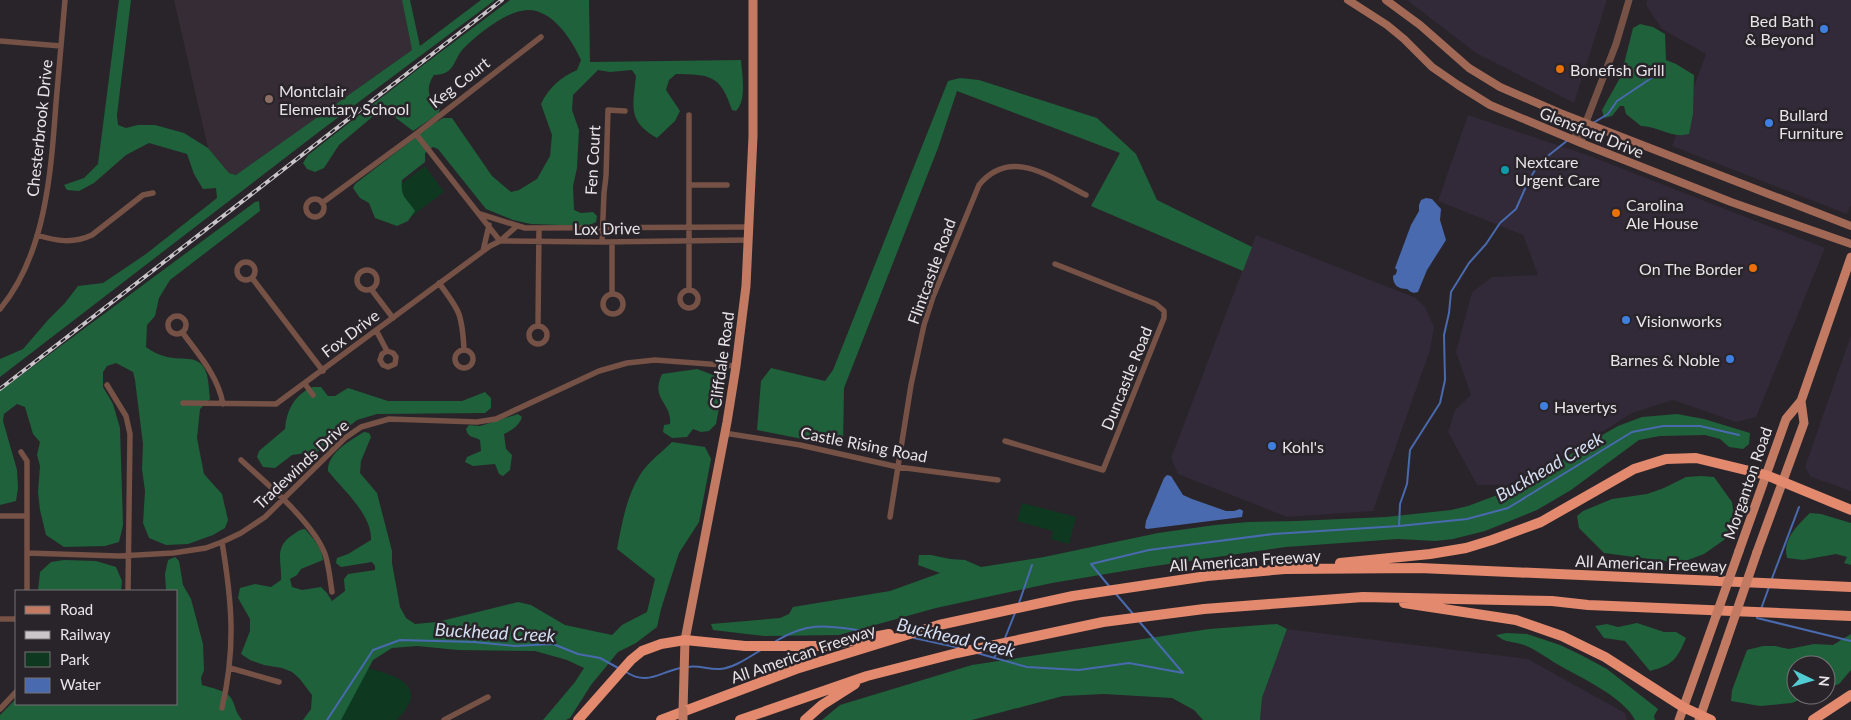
<svg xmlns="http://www.w3.org/2000/svg" width="1851" height="720" viewBox="0 0 1851 720" font-family="Lato,sans-serif">
	<style>
		.commercial { fill: #322939 }
		.built { fill: #352c35 }
		.green { fill: #0e3920 }
		.forest { fill: #1e613b }
		.water { fill: #496aaf }
		.lines { fill: none; stroke-linecap: round; stroke-linejoin: round }
		.stream { stroke: #496aaf; stroke-width: 2 }
		.minor { stroke: #755146; stroke-width: 5.5 }
		.tertiary { stroke: #755146; stroke-width: 7 }
		.secondary { stroke: #a16856; stroke-width: 8 }
		.primary { stroke: #c37a63; stroke-width: 9 }
		.motorway { stroke: #e2896e; stroke-width: 10 }
		.rail-casing { stroke: #c9c5c9; stroke-width: 4 }
		.rail { stroke: #292429; stroke-width: 2; stroke-dasharray: 5.5; stroke-linecap: butt }
		.primary-bridge { stroke: #c37a63; stroke-width: 9 }
		.shop-dot { fill: #3f7fe0; stroke: #292429; stroke-width: 2 }
		.food-dot { fill: #e8710a; stroke: #292429; stroke-width: 2 }
		.education-dot { fill: #8d6e63; stroke: #292429; stroke-width: 2 }
		.culture-dot { fill: #0f9aa8; stroke: #292429; stroke-width: 2 }
		.labels { text-anchor: middle; dominant-baseline: central; stroke-width: 5; stroke-linejoin: round; paint-order: stroke }
		.poi-label { font-size: 16px; fill: #e7e4e7; stroke: #292429; text-anchor: start }
		.street-label { font-size: 16px; fill: #e7e4e7; stroke: #292429 }
		.water-label { font-size: 18px; font-style: italic; fill: #d5dff3; stroke: #292429 }
	</style>
	<rect width="100%" height="100%" fill="#292429"/>
	<path class="commercial" d="M1407 0H1607L1574 103 1476 53Z
		M1647 0H1851V205L1847 214 1672 146 1706 54 1662 29 1646 5Z
		M1468 115 1590 156 1825 248 1756 417 1736 422 1673 400 1632 413 1569 453 1508 485H1477L1448 432 1455 410 1471 395 1456 352 1472 292 1492 277 1538 275 1523 235 1438 201Z
		M1256 235 1416 298 1425 307 1434 327 1430 350 1373 511 1287 517 1178 474 1171 458Z
		M1851 335V491L1811 477 1805 467Z
		M1287 629 1528 659 1625 713 1627 720H1260L1262 698Z"/>
	<path class="built" d="M174 0H402L412 50 237 175 229 173 208 148Z"/>
	<path class="green" d="M425 166 444 192 412 216 393 190Z
		M1022 503 1076 517 1069 544 1051 539 1053 531 1017 521Z
		M354 664C384 674 436 679 397 720H311Z"/>
	<path class="forest" d="M119 0H131L117 115 118 125 126 128 138 125H155L184 133 208 148 229 173 236 175 412 50 402 0H410L420 46 481 0H495L320 131 0 377V359L23 349 48 320 65 303 78 286 103 283 146 254 217 198 216 188 203 189 194 174 187 154 149 143 126 155 94 183 79 191 67 190 64 185 84 178 98 164Z
		M510 0H589L590 62 741 60C742 75 747 100 736 111L732 110C720 74 710 75 676 74L669 80 666 90 680 111 675 121 657 138C627 121 633 106 636 76L632 70 610 72 598 70 573 95 572 110 579 130 577 168 573 186 574 210 581 213 593 212 597 216 596 222 588 226 531 224 513 220 486 209 438 149 433 147 425 153V162L402 180C400 198 407 198 415 211L408 221 397 226 375 218 369 203 360 198 353 188 355 184 433 124 443 118H452L492 176 511 192 519 190 537 179 550 156 552 135 541 104C549 87 560 78 577 70L581 60C572 40 553 10 528 10 507 10 477 35 463 49 453 60 455 75 434 75 425 88 428 99 440 109L438 114 413 131 396 118 395 112 391 106 384 107 339 145 324 168 315 172 307 169 303 163 308 155 422 66Z
		M1640 24 1653 27 1665 34 1666 60 1676 64 1694 75 1693 114 1689 134C1672 139 1658 126 1641 126L1626 114 1624 106H1620L1612 116 1604 118 1602 110 1621 76 1633 28Z
		M960 78 979 80 1097 118 1136 154 1157 200 1252 247 1243 271 1091 206 1120 153 957 91 938 148 844 388 843 447 757 430 761 381 771 368 825 381 833 370 948 81Z
		M259 201 260 211 170 280 159 298 155 316 147 325 146 347C153 352 159 355 167 357 184 361 201 353 207 375 209 383 209 392 210 399L200 409 197 438 204 474 222 494 228 520 225 528 213 535 188 544 166 545 149 538 143 523 145 491 142 469 143 444 135 380 133 372 116 363 107 366 103 372V387L113 404 120 428 123 525 119 542 105 546 64 547 46 535 40 510 38 492 40 466 37 455 40 442 33 434 25 407 17 404 4 414 3 421 17 470 18 488 16 501 0 505V391L255 202Z
		M697 369 716 376 724 382 716 424 709 431 701 432 693 429 687 437 672 438 663 432 664 425 670 424C672 402 650 400 662 374Z
		M312 387H321L328 396H335L348 388 388 401H462L485 392 491 398V408L485 413 377 414 357 420 338 435 321 451 292 455 275 468 263 467 257 457 259 451 285 429C287 409 294 396 312 387Z
		M518 414 522 417C519 426 512 430 504 434L506 449 512 455 510 470 503 476 499 474 495 464 473 466 465 462 467 457 481 451 480 440C473 436 468 438 466 429L469 425 480 426Z
		M1677 414 1704 419 1750 433 1749 444 1743 449 1729 447 1720 439 1705 435 1660 436 1639 440 1571 490 1537 510 1485 531 1453 539 1435 541 1398 539 1286 547 1148 567 1052 583 936 608 839 635 765 636 713 630 711 624 780 618 789 614 793 607 890 591 940 573 918 565 919 555H931L950 559 965 560 981 567 1044 557 1158 533 1215 525 1248 522 1296 521 1386 517 1451 510 1468 506 1524 485 1588 443 1618 426 1642 417Z
		M364 432 369 433 371 437 361 461 360 473 377 493 392 551V563L400 607 406 618 415 624 437 622 518 602 531 605 565 625 612 635 622 625 647 612 655 579 617 549C622 524 626 497 640 475 647 463 662 452 672 442L705 447 711 459 699 522 679 553 661 609 657 627 636 643 618 652 591 685 570 718 566 720H543L575 682 584 668 567 660 535 651 458 650 417 646 392 648 373 660 341 720H303L311 709 312 695 299 678 292 672 282 668 264 665 250 660 241 654 250 631V619L238 598 240 588 255 584 271 587 281 580C282 562 274 548 291 536 296 533 299 529 305 529 313 538 322 548 323 560L301 569 297 575 290 579 292 587 302 590 321 587 327 593 332 601 345 591 344 579 348 574 375 570V566L372 562 341 567 336 563 337 558 348 554 371 540C372 514 343 490 328 471 327 453 351 440 364 432Z
		M1701 476 1714 477 1732 502 1735 523 1731 535 1704 554 1680 563 1604 553 1579 528 1577 516 1583 511 1612 499 1647 494 1664 488 1686 477Z
		M1810 513 1821 514 1851 523V565L1844 563 1847 557 1836 554 1803 560 1787 558C1782 539 1798 525 1810 513Z
		M175 557 179 561 183 585 191 599 203 644 204 670 201 678 202 685C211 688 226 690 231 698 236 706 234 710 242 720H0V715L16 699V704H176V591H166L165 574 168 560Z
		M64 560 96 561 116 567 122 581 121 591H38L40 572 51 562Z
		M1637 623 1664 632H1676L1686 638C1677 659 1673 665 1650 671L1625 641 1604 638 1595 626 1607 624 1618 627Z
		M1277 624 1287 629 1262 698 1260 720H1203L1194 710 1172 698 1104 694 1063 696 972 720H822L840 705 972 665 1209 629Z
		M1507 633 1527 634 1560 645 1581 655 1607 669 1658 709 1654 716 1655 720H1635C1624 697 1579 677 1557 664 1547 658 1535 649 1524 645 1513 641 1505 643 1496 635Z
		M1851 634V670L1839 684 1826 689V665H1796V695H1811L1792 703 1760 706 1731 701 1732 690 1747 650 1763 646H1775L1789 649 1814 644 1833 645Z"/>
	<path class="water" d="M1426 198 1432 199 1441 209 1440 220 1446 240 1427 270 1418 292C1413 294 1411 292 1407 289 1398 289 1393 285 1393 276L1396 274 1397 270 1395 268 1411 225 1419 211V205L1421 200Z
		M1167 475 1171 476 1183 495 1192 499 1226 511H1234L1240 509 1243 511 1242 517 1147 529 1145 528 1146 521 1164 478Z"/>
	<g class="lines">
		<path class="stream" d="M1593 123 1608 114 1617 101 1656 75
			M1399 526 1400 504 1407 484 1410 450 1440 403 1445 380 1444 335 1449 313 1451 292 1469 263 1486 244 1500 223 1516 209 1528 182 1539 163 1568 140
			M1771 581 1799 507
			M1109 586 1091 564 1149 550 1273 534 1399 526 1467 519 1508 508 1632 432 1663 426H1700L1739 435
			M1116 594 1134 615
			M1019 603 1032 565
			M1761 609 1769 587
			M1758 615 1757 618 1851 641
			M914 638 960 648
			M1005 638 1015 613
			M776 641C814 618 834 628 874 632
			M977 653 1027 667 1079 670 1129 663 1183 673 1138 620
			M994 658 999 649
			M688 667C699 665 709 670 720 669 734 668 749 657 761 650
			M626 672C648 686 659 672 681 668
			M327 720 373 650 400 640 474 642 515 646 553 644 578 654 600 658 620 669"/>
		<path class="minor" d="M0 41 61 46
			M689 115V290
			M416 134 500 241
			M689 185H727
			M306 208a9 9 0 1 1 18 0a9 9 0 1 1-18 0Z
			M322 203 416 134 541 37
			M480 214 525 228 749 227
			M37 235C56 241 73 244 92 235L143 195 153 193
			M500 241 602 242 749 240
			M602 242 604 193 606 176 608 110 625 111
			M612 242V294
			M483 251 489 225
			M237 271a9 9 0 1 1 18 0a9 9 0 1 1-18 0Z
			M357 280a10 10 0 1 1 20 0a10 10 0 1 1-20 0Z
			M252 278 323 371
			M439 283C460 311 462 314 464 349
			M371 289 393 318
			M680 299a9 9 0 1 1 18 0a9 9 0 1 1-18 0Z
			M603 304a10 10 0 1 1 20 0a10 10 0 1 1-20 0Z
			M0 309C46 254 51 171 56 103 59 68 62 34 65 0
			M168 325a9 9 0 1 1 18 0a9 9 0 1 1-18 0Z
			M529 335a9 9 0 1 1 18 0a9 9 0 1 1-18 0Z
			M538 326 539 228
			M376 330 387 351 393 353 396 357 395 364 388 367 383 365 380 360 382 354 387 351
			M182 332C199 355 218 376 223 404
			M455 359a9 9 0 1 1 18 0a9 9 0 1 1-18 0Z
			M305 384 313 395
			M107 385 126 416 130 434 128 591
			M183 403 276 404 490 246 500 241 517 226
			M724 433 800 445 898 467 998 480
			M1005 441 1103 470 1164 318V311L1156 304 1055 264
			M21 452 27 461V591
			M241 460C267 484 313 522 325 554 329 566 330 579 332 592
			M0 516H27
			M890 517 911 385 924 325 933 297 979 185C1011 146 1051 178 1086 195
			M222 542C232 602 236 648 222 708
			M27 553 119 556 173 553 206 548 222 542 241 533 265 517 345 438 361 427 389 419 477 422 496 419 599 371 627 363 655 360 736 366
			M0 619H16
			M230 668 279 682
			M0 709 16 692
			M444 720 488 697"/>
		<path class="tertiary" d="M1573 139 1584 125
			M1581 143 1586 122 1616 44 1629 0"/>
		<path class="secondary" d="M1348 0 1387 25 1404 39 1432 67 1458 85 1490 105 1581 143 1731 202 1851 244
			M1386 0 1420 25 1469 68 1500 87 1560 113 1851 226"/>
		<path class="primary" d="M1739 551 1786 419 1801 401 1851 257
			M1757 552 1804 423 1801 401
			M683 710 685 640 727 422 736 366 746 286 753 136V0
			M1679 720 1716 616
			M1699 720 1726 642"/>
		<path class="motorway" d="M1340 563 1430 554 1466 548 1492 540 1541 522 1634 469 1666 459 1696 458 1766 475 1851 510
			M1404 603 1516 620 1562 636 1605 657 1683 707 1711 720
			M578 720 631 660 642 651 661 644 685 640 745 646H826L889 634
			M661 720 796 669 939 625 1073 596 1207 576 1285 569 1420 568 1851 587
			M740 720 867 676 957 653 1103 622 1204 609 1363 597 1552 601 1588 605 1851 616
			M805 720 822 705 855 684
			M1813 720 1851 695"/>
		<g class="rail-casing">
			<path id="rail" d="M0 389 502 0"/>
		</g>
		<use href="#rail" class="rail"/>
		<path class="primary-bridge" d="M1716 616 1739 551
			M1726 642 1757 552
			M683 720V710"/>
	</g>
	<g class="shop-dot">
		<circle cx="1824" cy="29" r="5"/>
		<circle cx="1769" cy="123" r="5"/>
		<circle cx="1626" cy="320" r="5"/>
		<circle cx="1730" cy="359" r="5"/>
		<circle cx="1544" cy="406" r="5"/>
		<circle cx="1272" cy="446" r="5"/>
	</g>
	<g class="food-dot">
		<circle cx="1560" cy="69" r="5"/>
		<circle cx="1616" cy="213" r="5"/>
		<circle cx="1753" cy="268" r="5"/>
	</g>
	<circle class="education-dot" cx="269" cy="99" r="5"/>
	<circle class="culture-dot" cx="1505" cy="170" r="5"/>
	<g class="labels">
		<g class="poi-label">
			<text x="1814" y="20" text-anchor="end">Bed Bath<tspan x="1814" dy="18">&amp; Beyond</tspan></text>
			<text x="1570" y="69">Bonefish Grill</text>
			<text x="279" y="90">Montclair<tspan x="279" dy="18">Elementary School</tspan></text>
			<text x="1779" y="114">Bullard<tspan x="1779" dy="18">Furniture</tspan></text>
			<text x="1515" y="161">Nextcare<tspan x="1515" dy="18">Urgent Care</tspan></text>
			<text x="1626" y="204">Carolina<tspan x="1626" dy="18">Ale House</tspan></text>
			<text x="1743" y="268" text-anchor="end">On The Border</text>
			<text x="1636" y="320">Visionworks</text>
			<text x="1720" y="359" text-anchor="end">Barnes &amp; Noble</text>
			<text x="1554" y="406">Havertys</text>
			<text x="1282" y="446">Kohl's</text>
		</g>
		<g class="street-label">
			<text transform="translate(459 82) rotate(-38)">Keg Court</text>
			<text transform="translate(39 128) rotate(-84)">Chesterbrook Drive</text>
			<text transform="translate(1592 132) rotate(22)">Glensford Drive</text>
			<text transform="translate(592 160) rotate(-87)">Fen Court</text>
			<text transform="translate(607 228) rotate(-1)">Lox Drive</text>
			<text transform="translate(931 271) rotate(-70)">Flintcastle Road</text>
			<text transform="translate(350 333) rotate(-37)">Fox Drive</text>
			<text transform="translate(721 360) rotate(-82)">Cliffdale Road</text>
			<text transform="translate(1126 378) rotate(-68)">Duncastle Road</text>
			<text transform="translate(864 444) rotate(11)">Castle Rising Road</text>
			<text transform="translate(301 464) rotate(-43)">Tradewinds Drive</text>
			<text transform="translate(1747 483) rotate(-71)">Morganton Road</text>
			<text transform="translate(1245 560) rotate(-4)">All American Freeway</text>
			<text transform="translate(1651 563) rotate(2)">All American Freeway</text>
			<text transform="translate(803 653) rotate(-19)">All American Freeway</text>
		</g>
		<g class="water-label">
			<text transform="translate(1549 466) rotate(-30)">Buckhead Creek</text>
			<text transform="translate(495 632) rotate(3)">Buckhead Creek</text>
			<text transform="translate(956 637) rotate(13)">Buckhead Creek</text>
		</g>
	</g>
	<rect x="15" y="590" width="162" height="115" fill="#292429" stroke="#757175"/>
	<rect x="25" y="606" width="25" height="8" fill="#c37a63" stroke="#757175"/>
	<text x="60" y="615" font-size="15" fill="#e7e4e7">Road</text>
	<rect x="25" y="631" width="25" height="8" fill="#c9c5c9" stroke="#757175"/>
	<text x="60" y="640" font-size="15" fill="#e7e4e7">Railway</text>
	<rect x="25" y="652" width="25" height="15" fill="#0e3920" stroke="#757175"/>
	<text x="60" y="665" font-size="15" fill="#e7e4e7">Park</text>
	<rect x="25" y="678" width="25" height="15" fill="#496aaf" stroke="#757175"/>
	<text x="60" y="690" font-size="15" fill="#e7e4e7">Water</text>
	<g transform="translate(1811 680) rotate(95)"><circle r="24" fill="#292429" stroke="#757175"/>
	<path d="M0-4L9 19L0 12L-9 19Z" fill="#51ccd3"/>
	<text y="-8" font-size="14" font-weight="bold" text-anchor="middle" fill="#e7e4e7">N</text>
	</g>
</svg>
